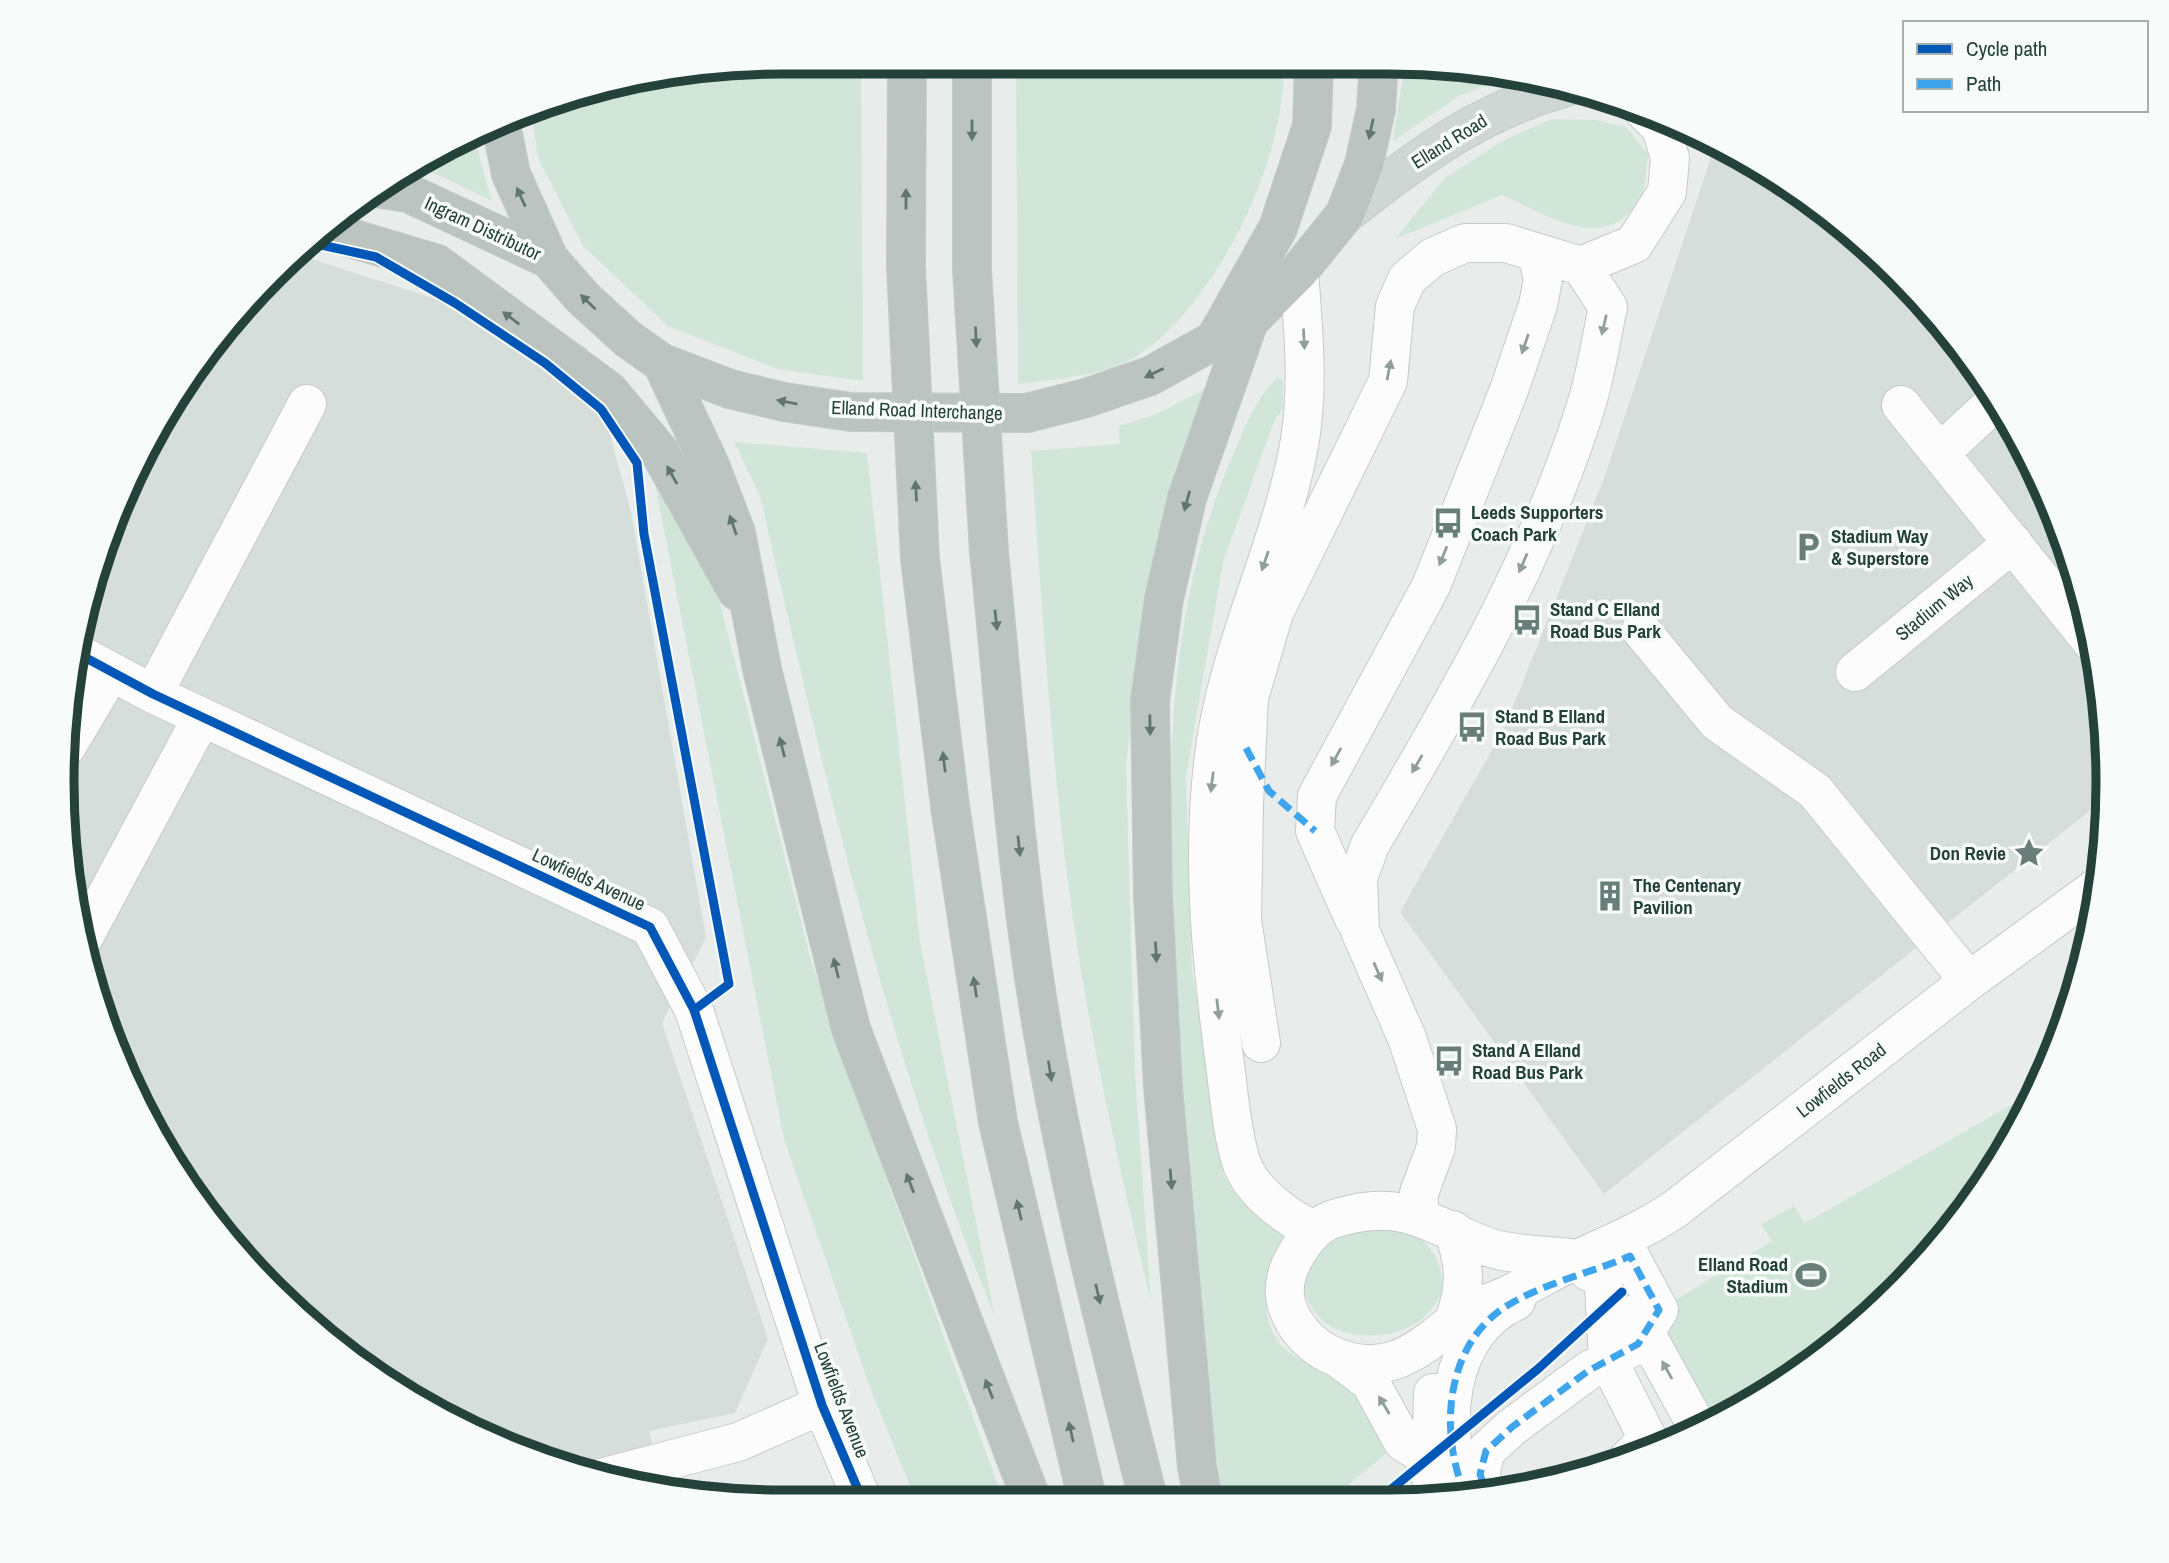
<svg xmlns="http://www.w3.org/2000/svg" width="2169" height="1563" viewBox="0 0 2169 1563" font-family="'Archivo Narrow',sans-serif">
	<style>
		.built { fill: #d6dedb }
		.green { fill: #d1e6d8 }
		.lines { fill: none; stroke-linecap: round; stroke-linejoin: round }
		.minor-casing { stroke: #c5cac8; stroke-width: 40 }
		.major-casing { stroke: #c3ccc9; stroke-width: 40 }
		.highway-casing { stroke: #c3ccc9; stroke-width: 40 }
		.minor { stroke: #fcfcfc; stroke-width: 38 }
		.major { stroke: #cfd7d5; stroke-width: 38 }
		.highway { stroke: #bcc4c2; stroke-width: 38 }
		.highway-bridge-casing { stroke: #c3ccc9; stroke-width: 40; stroke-linecap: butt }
		.highway-bridge { stroke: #bcc4c2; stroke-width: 38 }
		.quiet { stroke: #3ea4ec; stroke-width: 7; stroke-dasharray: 14 7; stroke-linecap: butt }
		.cycleway-casing { stroke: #f7fbf9; stroke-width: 13 }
		.cycleway { stroke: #0057b8; stroke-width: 9 }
		.oneway { fill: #617670 }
		.oneway2 { fill: #909f9b }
		.labels { text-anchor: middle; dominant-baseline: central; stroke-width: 7; stroke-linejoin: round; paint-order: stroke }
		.street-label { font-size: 19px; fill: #24423a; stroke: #f7fbf9 }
		.poi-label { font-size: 19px; font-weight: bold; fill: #24423a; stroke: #f7fbf9; text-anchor: start }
		.rim { fill: none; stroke: #24423a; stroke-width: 9 }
	</style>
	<rect width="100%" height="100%" fill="#e8edeb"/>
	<path class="built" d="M1716 142 1748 158 1862 240 1929 307 2011 422 2070 550 2102 688 2105 799 1604 1194 1400 912 1504 729 1603 481Z
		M299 255 586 347 631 512 706 938 662 1023 768 1339 735 1413 649 1431 662 1488 595 1477 463 1427 343 1353 240 1256 158 1142 116 1057 67 876V687L86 595 135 463 240 306Z"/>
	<path class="green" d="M781 61H861L863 381 777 369 668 326 583 246 538 158 531 108 595 86Z
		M1016 61H1283C1289 154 1218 301 1141 353 1108 376 1057 379 1018 384Z
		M1405 63 1513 74 1459 96 1393 141Z
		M1551 119 1595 120 1626 127 1648 154C1646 168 1646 192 1638 202 1602 255 1545 214 1502 195L1395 239 1445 178 1502 141Z
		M473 134 492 201 436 174 409 168Z
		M1277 377 1283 380V408L1273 424 1223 562 1186 777 1192 971 1224 1177 1240 1200 1285 1235C1266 1274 1251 1327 1294 1356 1309 1366 1328 1371 1342 1381 1365 1397 1378 1426 1389 1451L1335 1496 1224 1497C1195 1362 1189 1223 1182 1086 1171 878 1147 653 1232 457 1244 429 1256 399 1277 377Z
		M1215 384 1151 575 1126 765 1135 1074 1151 1302C1121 1175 1092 1049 1073 919 1051 765 1042 607 1031 451L1120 444 1119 426 1157 414Z
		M734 442 867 453 920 942 995 1317C888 1055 823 771 760 496Z
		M667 470 708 556 810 957 879 1158 1003 1499H915L868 1382 784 1139 656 489Z
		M2037 1090 1959 1220 1862 1323 1706 1428 1688 1435 1659 1310 1772 1241 1761 1224 1794 1206 1805 1223Z
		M1394 1227C1429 1238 1439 1253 1444 1289 1439 1297 1435 1305 1429 1312 1408 1338 1354 1343 1327 1324 1315 1316 1309 1302 1302 1289 1317 1234 1341 1229 1394 1227Z"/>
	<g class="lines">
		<g class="minor-casing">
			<path id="minor" d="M1299 271C1303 327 1309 384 1300 440 1283 540 1234 634 1217 735 1199 846 1211 962 1226 1072 1229 1098 1234 1149 1245 1171 1257 1195 1288 1218 1312 1229
				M1901 405 2091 641
				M1940 453 1996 401
				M1641 630 1717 722 1815 791 1969 981
				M75 652 153 694 650 927 694 1010 822 1405 862 1499
				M1855 672 2013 543
				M153 694 307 404
				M67 746 111 672
				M1354 919 1315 831 1317 796 1431 586 1509 390 1538 305 1543 279 1537 255
				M84 937 202 717
				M1261 1043 1242 920 1244 804 1249 698 1274 613 1388 381 1395 306 1407 279 1433 257 1465 243H1506L1581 266 1634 244 1667 192 1670 158 1661 128 1643 110
				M1419 1216V1193L1436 1147 1437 1129 1407 1038 1360 931 1358 878 1370 845C1453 705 1537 562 1586 406 1596 374 1601 339 1608 307L1581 266
				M1602 1250 1608 1360 1648 1439 1627 1460
				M1459 1310C1506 1303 1536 1278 1578 1259 1612 1243 1644 1230 1675 1209L1969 981 2096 888
				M1635 1314 1699 1430
				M1455 1320C1415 1355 1380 1380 1327 1353 1307 1342 1294 1326 1287 1306 1281 1287 1288 1267 1298 1251 1314 1226 1324 1220 1352 1214 1410 1201 1438 1229 1488 1247 1513 1256 1551 1255 1578 1259
				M1450 1333C1465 1292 1468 1271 1453 1230
				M1342 1361 1370 1382 1403 1442 1421 1453 1430 1475
				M1421 1453 1432 1433 1433 1393
				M601 1478 738 1442 822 1405
				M1487 1494 1480 1474 1486 1451 1512 1427 1588 1371 1638 1344 1659 1310 1630 1256 1589 1272
				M1466 1496C1438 1432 1445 1333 1516 1301"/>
		</g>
		<g class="major-casing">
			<path id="major" d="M1345 214C1419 158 1474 113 1566 87"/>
		</g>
		<g class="highway-casing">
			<path id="highway" d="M972 61V269
				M500 119 511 174 549 259 583 298 628 339 662 363 730 389 784 402 851 412 1027 413 1086 398 1150 376 1249 321 1299 271 1345 214 1364 164 1376 109 1379 61
				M376 188 408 193 549 259
				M327 231 437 264 609 391 659 451 737 591
				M906 267 907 61
				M1217 336 1278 228 1312 126 1314 61
				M662 363 710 465 736 533 762 669 851 1029 1031 1498
				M989 552C1002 679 1011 808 1028 935 1053 1125 1101 1312 1148 1498
				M920 559 950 806 998 1122 1087 1498
				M1203 1497 1197 1467 1163 1087 1153 896 1150 701 1164 599 1187 498 1249 321"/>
		</g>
		<use href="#minor" class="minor"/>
		<use href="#major" class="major"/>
		<use href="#highway" class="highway"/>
		<g class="highway-bridge-casing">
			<path id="highway-bridge" d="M906 267 920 559
				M972 269 989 552"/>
		</g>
		<use href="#highway-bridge" class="highway-bridge"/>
		<path class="quiet" d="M1246 748 1269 791 1315 831
			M1466 1496C1438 1433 1445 1341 1510 1304 1547 1282 1591 1273 1630 1256L1659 1310 1638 1344 1588 1371 1512 1427 1486 1451 1480 1474 1487 1494"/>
		<g class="cycleway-casing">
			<path id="cycleway" d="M312 243 376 257 455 303 545 363 601 409 637 463 644 534 729 984 694 1010
				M75 652 153 694 650 927 694 1010 822 1405 862 1499
				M1383 1496 1539 1368 1622 1292"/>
		</g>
		<use href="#cycleway" class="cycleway"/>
	</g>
	<defs><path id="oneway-solid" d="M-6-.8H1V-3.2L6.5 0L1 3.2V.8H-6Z" transform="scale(1.75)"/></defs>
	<g class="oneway">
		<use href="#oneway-solid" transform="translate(1371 129) rotate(102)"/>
		<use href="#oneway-solid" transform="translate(972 130) rotate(90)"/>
		<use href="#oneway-solid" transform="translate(521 197) rotate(-114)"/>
		<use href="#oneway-solid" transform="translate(906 199) rotate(-90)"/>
		<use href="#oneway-solid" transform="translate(588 302) rotate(-136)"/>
		<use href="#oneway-solid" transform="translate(511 318) rotate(-143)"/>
		<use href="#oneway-solid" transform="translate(976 337) rotate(87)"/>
		<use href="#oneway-solid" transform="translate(1154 373) rotate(154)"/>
		<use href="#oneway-solid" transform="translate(787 402) rotate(-169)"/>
		<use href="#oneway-solid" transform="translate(672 475) rotate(-119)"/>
		<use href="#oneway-solid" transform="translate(916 491) rotate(-93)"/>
		<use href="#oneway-solid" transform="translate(1187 501) rotate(105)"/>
		<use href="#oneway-solid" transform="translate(733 525) rotate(-109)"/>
		<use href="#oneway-solid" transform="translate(996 620) rotate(84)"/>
		<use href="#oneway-solid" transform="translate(1150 725) rotate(89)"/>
		<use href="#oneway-solid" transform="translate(782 747) rotate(-104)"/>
		<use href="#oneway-solid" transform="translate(944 762) rotate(-97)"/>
		<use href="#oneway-solid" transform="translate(1019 846) rotate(84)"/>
		<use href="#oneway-solid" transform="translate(1156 952) rotate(87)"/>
		<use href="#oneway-solid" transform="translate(836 968) rotate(-104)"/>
		<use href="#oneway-solid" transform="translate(975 987) rotate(-99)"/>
		<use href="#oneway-solid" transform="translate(1050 1071) rotate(81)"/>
		<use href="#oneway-solid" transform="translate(1171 1179) rotate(85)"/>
		<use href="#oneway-solid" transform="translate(910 1183) rotate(-111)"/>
		<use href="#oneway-solid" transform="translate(1019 1210) rotate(-103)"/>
		<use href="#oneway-solid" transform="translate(1098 1294) rotate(77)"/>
		<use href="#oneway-solid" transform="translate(989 1389) rotate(-111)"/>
		<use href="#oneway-solid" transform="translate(1071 1432) rotate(-103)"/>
	</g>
	<g class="oneway2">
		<use href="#oneway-solid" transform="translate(1604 325) rotate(103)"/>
		<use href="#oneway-solid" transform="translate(1304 339) rotate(87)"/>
		<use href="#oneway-solid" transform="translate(1525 344) rotate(109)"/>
		<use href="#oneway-solid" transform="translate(1389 370) rotate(-79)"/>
		<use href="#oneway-solid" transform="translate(1443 556) rotate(112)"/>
		<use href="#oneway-solid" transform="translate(1265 561) rotate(109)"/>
		<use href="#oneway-solid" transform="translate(1523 563) rotate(114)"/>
		<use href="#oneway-solid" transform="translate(1336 757) rotate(119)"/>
		<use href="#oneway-solid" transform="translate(1417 764) rotate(120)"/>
		<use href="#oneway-solid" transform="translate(1212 782) rotate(97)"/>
		<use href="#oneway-solid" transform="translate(1378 972) rotate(66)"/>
		<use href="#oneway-solid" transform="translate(1218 1009) rotate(83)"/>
		<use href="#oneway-solid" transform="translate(1667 1370) rotate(-119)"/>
		<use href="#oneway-solid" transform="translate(1384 1405) rotate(-121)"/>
	</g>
	<defs>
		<g id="bus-bare" transform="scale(2.415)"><path d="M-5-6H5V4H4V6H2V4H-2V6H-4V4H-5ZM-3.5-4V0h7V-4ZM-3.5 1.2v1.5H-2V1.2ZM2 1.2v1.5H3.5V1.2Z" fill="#697e78" stroke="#f7fbf9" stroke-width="2.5" paint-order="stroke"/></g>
		<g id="parking-bare" transform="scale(2.415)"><path d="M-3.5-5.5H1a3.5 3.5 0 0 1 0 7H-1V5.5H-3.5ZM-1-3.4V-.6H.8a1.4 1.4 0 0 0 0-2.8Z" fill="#697e78" stroke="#f7fbf9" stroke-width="2.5" paint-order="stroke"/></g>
		<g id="sight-bare" transform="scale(2.415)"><path d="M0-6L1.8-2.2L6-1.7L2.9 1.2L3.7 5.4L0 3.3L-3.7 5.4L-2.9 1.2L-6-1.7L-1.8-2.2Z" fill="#697e78" stroke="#f7fbf9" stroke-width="2.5" paint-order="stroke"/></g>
		<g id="building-bare" transform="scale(2.415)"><path d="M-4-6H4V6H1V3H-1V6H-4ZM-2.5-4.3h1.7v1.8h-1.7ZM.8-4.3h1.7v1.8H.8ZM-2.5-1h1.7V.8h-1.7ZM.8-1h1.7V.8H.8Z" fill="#697e78" stroke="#f7fbf9" stroke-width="2.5" paint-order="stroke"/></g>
		<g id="stadium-bare" transform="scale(2.415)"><path d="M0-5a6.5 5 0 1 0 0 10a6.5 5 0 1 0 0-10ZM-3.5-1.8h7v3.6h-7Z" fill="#697e78" stroke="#f7fbf9" stroke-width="2.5" paint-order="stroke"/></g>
	</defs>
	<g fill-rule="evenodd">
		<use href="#bus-bare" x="1448" y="523"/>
		<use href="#parking-bare" x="1808" y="547"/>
		<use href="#bus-bare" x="1527" y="620"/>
		<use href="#bus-bare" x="1472" y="727"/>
		<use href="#sight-bare" x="2029" y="853"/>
		<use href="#building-bare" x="1610" y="896"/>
		<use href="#bus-bare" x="1449" y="1061"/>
		<use href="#stadium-bare" x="1811" y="1275"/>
	</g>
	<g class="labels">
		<g class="street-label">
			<text transform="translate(1449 141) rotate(-32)">Elland Road</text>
			<text transform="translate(483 228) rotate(25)">Ingram Distributor</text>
			<text transform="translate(917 410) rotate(2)">Elland Road Interchange</text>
			<text transform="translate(1934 607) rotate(-39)">Stadium Way</text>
			<text transform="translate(589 879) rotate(25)">Lowfields Avenue</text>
			<text transform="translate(1841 1080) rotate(-38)">Lowfields Road</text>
			<text transform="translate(842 1400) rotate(69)">Lowfields Avenue</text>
		</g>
		<g class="poi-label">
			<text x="1471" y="512">Leeds Supporters<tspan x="1471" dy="22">Coach Park</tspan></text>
			<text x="1831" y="536">Stadium Way<tspan x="1831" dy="22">&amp; Superstore</tspan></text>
			<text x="1550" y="609">Stand C Elland<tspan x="1550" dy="22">Road Bus Park</tspan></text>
			<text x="1495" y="716">Stand B Elland<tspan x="1495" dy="22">Road Bus Park</tspan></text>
			<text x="2006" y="853" text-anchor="end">Don Revie</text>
			<text x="1633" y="885">The Centenary<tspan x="1633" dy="22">Pavilion</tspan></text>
			<text x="1472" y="1050">Stand A Elland<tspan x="1472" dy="22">Road Bus Park</tspan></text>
			<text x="1788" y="1264" text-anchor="end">Elland Road<tspan x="1788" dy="22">Stadium</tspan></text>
		</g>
	</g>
	<path d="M0 0H2169V1563H0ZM782 74H1388A708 708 0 0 1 2096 782V782A708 708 0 0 1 1388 1490H782A708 708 0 0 1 74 782V782A708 708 0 0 1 782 74Z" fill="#f7fbf9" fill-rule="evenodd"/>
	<path class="rim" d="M782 74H1388A708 708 0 0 1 2096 782V782A708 708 0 0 1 1388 1490H782A708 708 0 0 1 74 782V782A708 708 0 0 1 782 74Z"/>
	<rect x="1903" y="21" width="245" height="91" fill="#f7fbf9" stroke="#a3b1ad" stroke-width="2"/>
	<rect x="1917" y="44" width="35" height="10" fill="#0057b8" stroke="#a3b1ad" stroke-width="2"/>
	<text x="1966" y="56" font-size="21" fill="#24423a">Cycle path</text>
	<rect x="1917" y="79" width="35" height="10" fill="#3ea4ec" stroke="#a3b1ad" stroke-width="2"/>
	<text x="1966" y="91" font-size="21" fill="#24423a">Path</text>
</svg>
